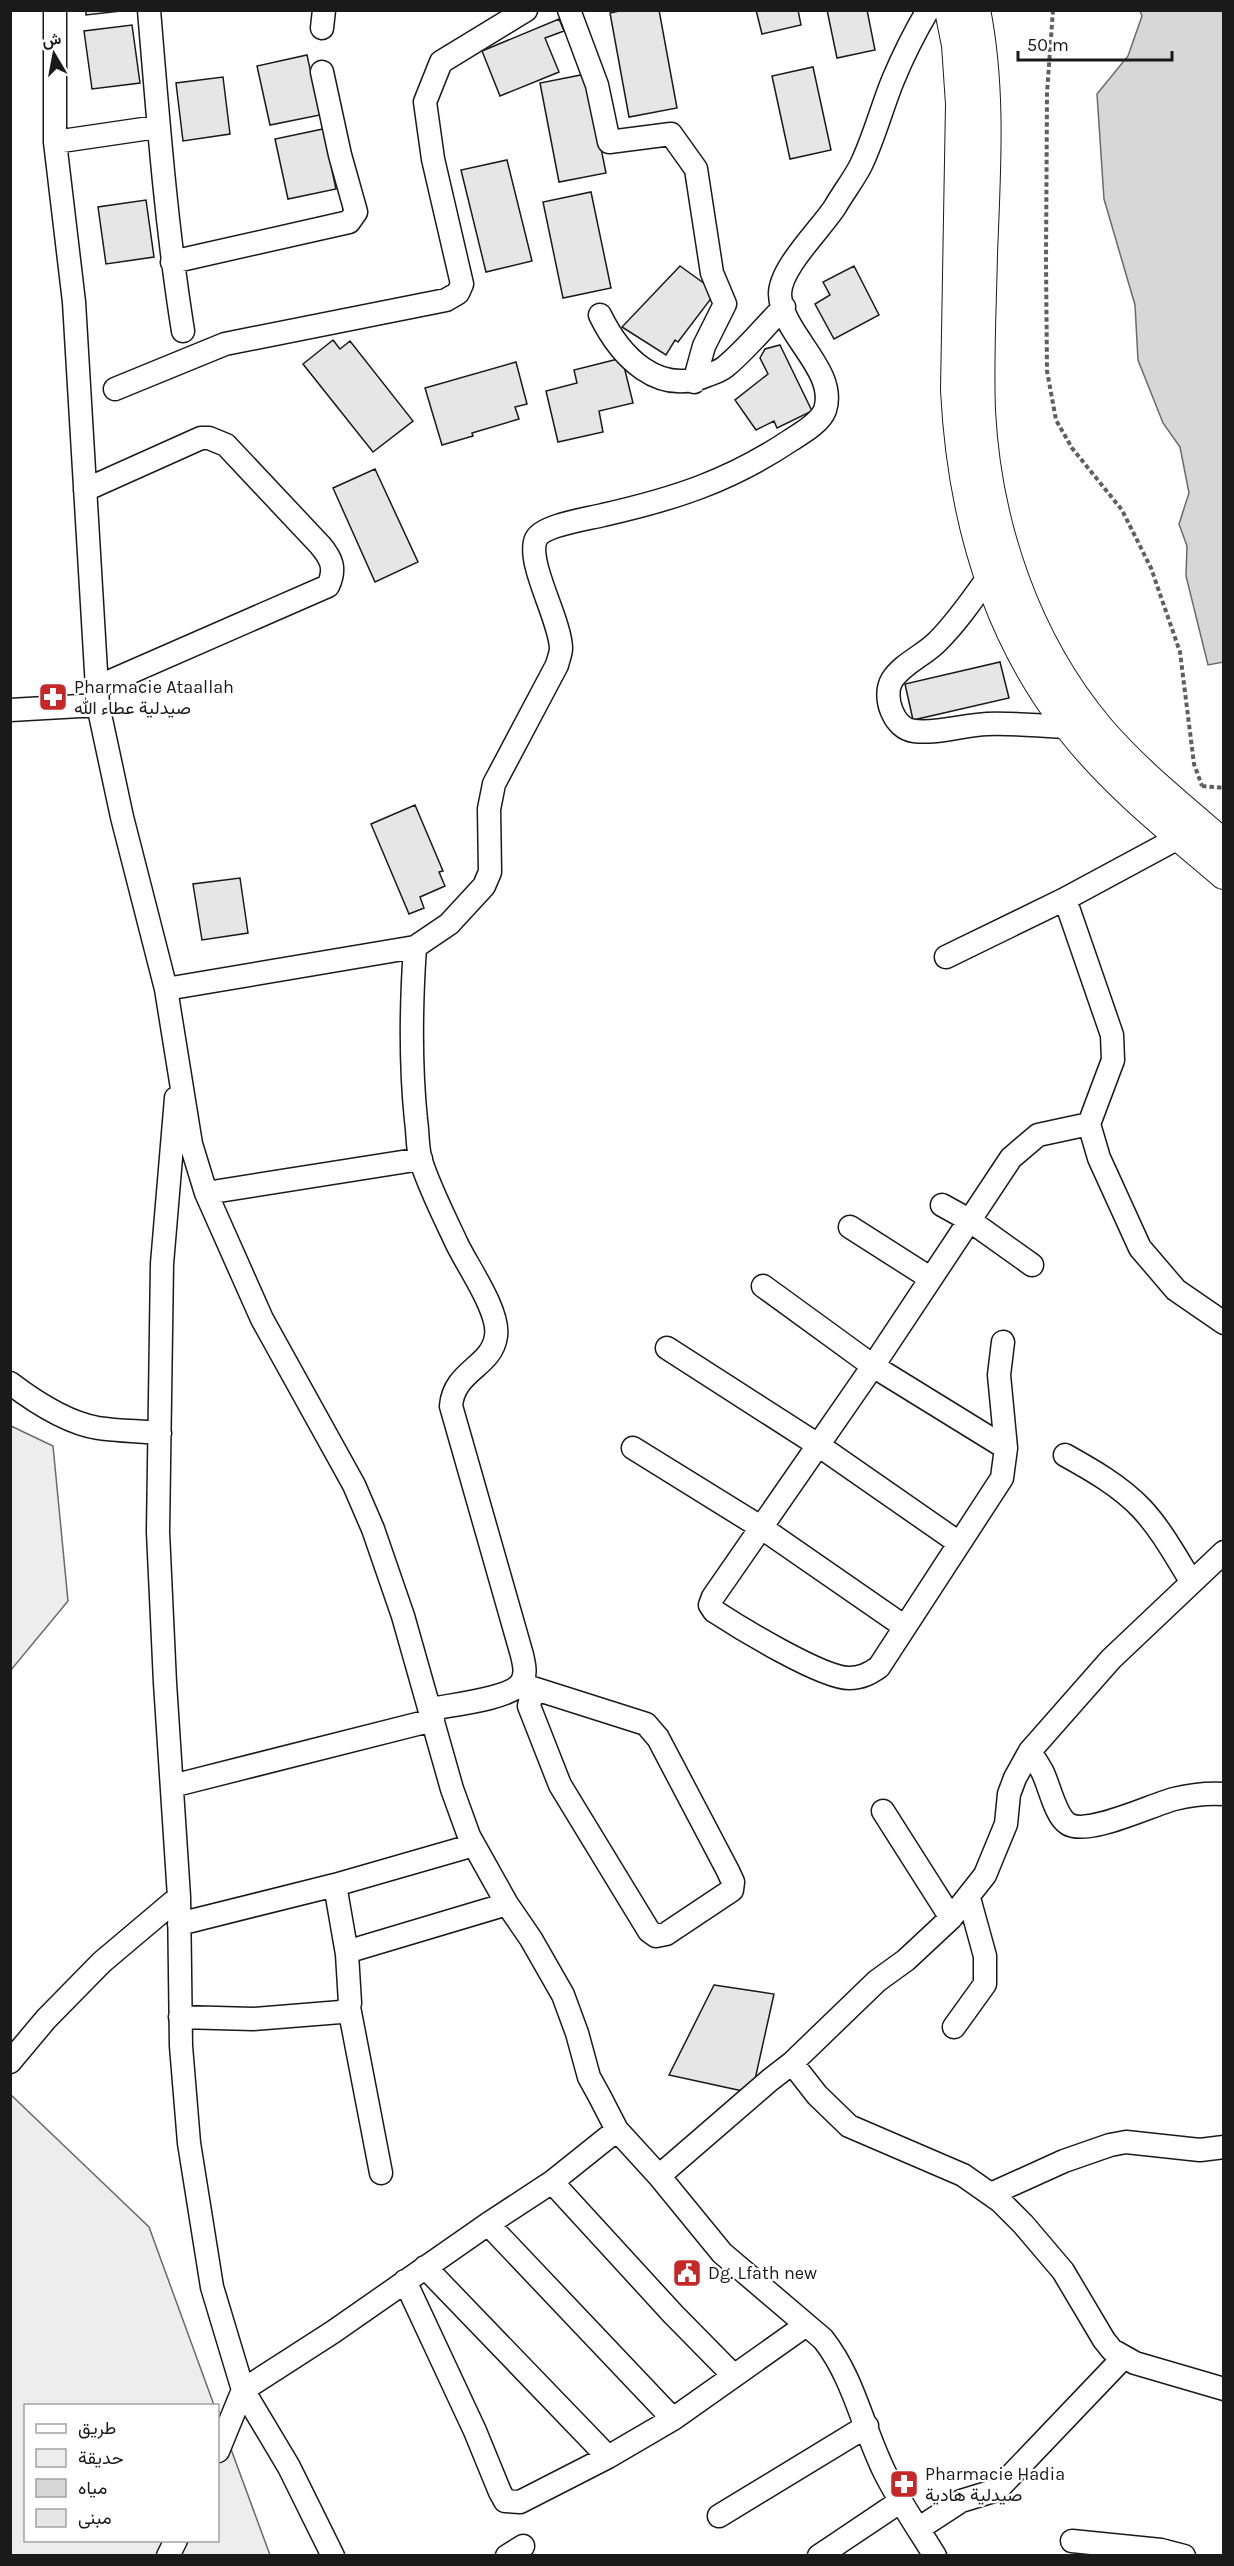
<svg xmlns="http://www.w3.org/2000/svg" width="1234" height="2566" viewBox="0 0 1234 2566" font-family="Karla,Vazirmatn,sans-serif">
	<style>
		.green { fill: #ededed; stroke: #6a6a6a; stroke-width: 1.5 }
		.water { fill: #d7d7d7; stroke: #6a6a6a; stroke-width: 1.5 }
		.building { fill: #e6e6e6; stroke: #1a1a1a; stroke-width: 1.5 }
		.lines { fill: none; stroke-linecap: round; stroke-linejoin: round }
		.minor-casing { stroke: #1a1a1a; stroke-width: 25 }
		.major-casing { stroke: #1a1a1a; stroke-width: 32 }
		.path { stroke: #5f5f5f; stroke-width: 4; stroke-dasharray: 4.5 3; stroke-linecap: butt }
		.minor { stroke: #fff; stroke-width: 22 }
		.major { stroke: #fff; stroke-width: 30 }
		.labels { text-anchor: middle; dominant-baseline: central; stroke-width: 4.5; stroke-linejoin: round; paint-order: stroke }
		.poi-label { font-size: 18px; fill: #1a1a1a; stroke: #fff; text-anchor: start }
	</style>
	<rect width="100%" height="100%" fill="#fff"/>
	<path class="green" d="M11 1426 53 1446 68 1601 11 1670Z
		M10 2094 149 2227 214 2405 26 2406V2540H218V2414L270 2555H11Z"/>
	<path class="water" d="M1140 11H1223L1224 662 1208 665 1186 576 1187 546 1179 524 1189 493 1180 447 1163 423 1138 360 1135 305 1104 199 1097 94 1128 56 1142 16Z"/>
	<path class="building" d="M86 10H130L86 15Z
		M624 10H659L677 108 629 117 610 13Z
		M756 10H798L801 25 762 34Z
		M827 10H867L875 50 837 58Z
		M559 19 564 31 545 38 559 72 500 96 482 51Z
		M132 25 140 83 92 89 84 31Z
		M307 55 320 115 270 125 257 66Z
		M813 67 831 150 790 159 772 76Z
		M586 74 606 173 559 182 540 83Z
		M223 77 230 134 183 141 176 83Z
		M323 129 336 189 288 199 275 139Z
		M507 160 532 261 486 272 461 170Z
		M591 192 611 288 563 298 543 202Z
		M146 200 154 257 106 264 98 207Z
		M680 266 716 292 678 342 675 340 666 355 622 327Z
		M854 266 879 315 834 339 815 304 830 295 823 282Z
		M333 340 340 349 350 341 413 421 373 452 303 364Z
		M780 345 812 411 777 428 774 421 756 430 735 400 768 374 760 358 765 349Z
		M622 358 633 403 599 411 603 432 558 442 546 391 577 383 574 370Z
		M516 362 527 404 515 407 519 419 472 433 473 436 442 445 425 388Z
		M375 469 418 562 375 582 333 488Z
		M1000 662 1009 698 913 720 905 684Z
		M415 805 443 871 439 872 445 886 420 897 424 908 409 914 371 824Z
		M240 878 248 933 202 940 193 884Z
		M714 1985 774 1994 752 2093 669 2075Z"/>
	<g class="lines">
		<g class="minor-casing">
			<path id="minor" d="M55 10V142L74 302 98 705 122 817 166 989 191 1144 206 1193 262 1319 354 1485 373 1529 403 1616 452 1789 469 1836 507 1904 531 1939 563 1995 577 2033 589 2077 600 2097 617 2130 659 2176 722 2253 823 2339C854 2378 863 2429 885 2473 899 2501 918 2528 935 2556
				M149 10C158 118 166 225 183 331
				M569 10 597 85 609 142 671 134 696 169 712 273 725 304 704 346 694 382
				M322 28 324 10
				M55 142 157 127
				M172 262 349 222 356 212 340 155 322 72
				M600 315C620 356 658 397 708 375 714 373 720 371 725 367 746 350 764 327 784 307
				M115 389 225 344 446 300 458 293 462 284 433 159 425 102 441 62 526 10
				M85 490 201 438H209L226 445 320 545C332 559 336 569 328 586L97 687
				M997 565C978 591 961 618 938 641 925 655 903 663 892 680 882 697 894 729 914 731 937 734 964 725 987 724 1018 723 1049 726 1080 728
				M10 710 98 705
				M1180 837 1065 899 1112 1035 1113 1060 1089 1124 1099 1158 1140 1248 1176 1290 1224 1323
				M415 947C411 1005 410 1062 416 1120 418 1133 417 1148 421 1161 430 1189 445 1218 457 1244 468 1267 500 1312 496 1336 492 1367 454 1370 451 1406L522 1655C524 1664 527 1674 521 1683 510 1699 450 1705 431 1709
				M946 957 1065 899
				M166 989 415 947 449 924 484 886 490 872 489 809 494 784 557 665C558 660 561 654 561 648 560 619 526 562 536 539 543 525 588 519 603 515 674 499 730 481 791 440 802 433 820 423 825 410 838 370 781 334 780 294 780 268 820 230 835 207 843 193 854 179 861 165 874 138 882 107 893 80 903 56 915 32 928 10
				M176 1098 162 1264 158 1532 165 1683 179 1897 181 2046 189 2143 212 2287 243 2390 218 2451
				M206 1193 421 1159
				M942 1205 969 1220 1032 1265
				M850 1227 930 1278
				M763 1286 873 1366 1006 1448
				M1003 1342 999 1375 1006 1448 1002 1478 879 1667C869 1674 861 1678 849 1678 822 1678 740 1628 714 1611L710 1605 713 1597 873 1366 1011 1158 1038 1135 1089 1124
				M667 1348 818 1445 959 1543
				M10 1383C35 1402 67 1423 98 1428 118 1431 139 1431 160 1433
				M633 1448 762 1528 905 1627
				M1065 1455C1092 1470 1120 1486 1141 1508 1161 1529 1176 1557 1191 1581
				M520 1684 646 1724 658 1738 728 1871 733 1882 732 1890 666 1934 656 1936 649 1931 560 1785 529 1706 533 1689
				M1030 1751C1034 1758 1038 1764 1042 1771 1049 1784 1055 1816 1068 1824 1088 1836 1151 1805 1174 1799 1190 1795 1207 1793 1224 1794
				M172 1786 433 1720
				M883 1811 951 1918
				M335 1885 347 1954
				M179 1924 335 1885 474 1845
				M349 2007 381 2173
				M180 2017 253 2019 341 2012 349 2007 350 2003 347 1954 353 1950 507 1904
				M954 2027 985 1984V1956L969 1898
				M10 2062 46 2019 102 1962 179 1897
				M792 2063 817 2095 849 2126 963 2175 1000 2201 1023 2224 1063 2271 1104 2340 1112 2350 1135 2363 1224 2389
				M659 2176 770 2080 792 2063 877 1981 906 1960 951 1918 985 1875 1006 1824 1009 1794 1015 1778 1030 1751 1111 1659 1224 1552
				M552 2182 673 2314 734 2376
				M991 2194 1064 2161 1110 2145 1126 2142 1200 2150 1224 2147
				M488 2224 673 2419
				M425 2267 608 2457
				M405 2281 475 2431 500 2492 505 2501 520 2502 608 2457 673 2419 806 2325
				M719 2516 867 2426
				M918 2529 961 2501 997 2490 1123 2358
				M1072 2541 1161 2550 1184 2556
				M168 2556 176 2540
				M333 2556 289 2467 243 2390 333 2332 488 2224 552 2182 617 2130
				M507 2556 523 2546
				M819 2556 901 2501"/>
		</g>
		<g class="major-casing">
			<path id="major" d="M950 10 957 45 961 104 956 390C962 510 994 629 1069 726 1112 782 1170 828 1224 874
				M975 10C991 90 985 173 982 254 981 306 978 359 980 411 986 525 1025 641 1099 729 1136 772 1181 808 1224 845"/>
		</g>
		<path class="path" d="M1053 10 1047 93 1046 262 1047 371 1056 420 1072 448 1122 510 1151 568 1180 652 1194 764 1202 786
			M1202 786 1224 788"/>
		<use href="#minor" class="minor"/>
		<use href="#major" class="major"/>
	</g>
	<defs>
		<g id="pharmacy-square" transform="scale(1.5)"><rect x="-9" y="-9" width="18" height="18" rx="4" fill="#c62828" stroke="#fff"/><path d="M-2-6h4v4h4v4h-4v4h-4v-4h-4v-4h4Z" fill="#fff"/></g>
		<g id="civic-square" transform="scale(1.5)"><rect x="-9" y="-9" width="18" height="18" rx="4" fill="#c62828" stroke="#fff"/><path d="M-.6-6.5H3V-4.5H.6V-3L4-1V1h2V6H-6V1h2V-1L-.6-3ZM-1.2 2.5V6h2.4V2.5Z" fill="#fff"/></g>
	</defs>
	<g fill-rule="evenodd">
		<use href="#pharmacy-square" x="53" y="697"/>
		<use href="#civic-square" x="687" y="2273"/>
		<use href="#pharmacy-square" x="904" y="2484"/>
	</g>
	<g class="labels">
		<g class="poi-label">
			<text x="74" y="687">Pharmacie Ataallah<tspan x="74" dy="21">صيدلية عطاء الله</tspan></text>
			<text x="708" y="2273">Dg. Lfath new</text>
			<text x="925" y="2474">Pharmacie Hadia<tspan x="925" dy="21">صيدلية هادية</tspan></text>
		</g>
	</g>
	<rect width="1234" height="2566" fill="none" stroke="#1a1a1a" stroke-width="24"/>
	<rect x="24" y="2404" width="195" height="138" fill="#ffffff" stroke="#a3a3a3" stroke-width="1.5"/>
	<rect x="36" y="2424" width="30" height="9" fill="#ffffff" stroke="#a3a3a3" stroke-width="1.5"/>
	<text x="78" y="2434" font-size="18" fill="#1a1a1a">طريق</text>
	<rect x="36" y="2449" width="30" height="18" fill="#ededed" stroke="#a3a3a3" stroke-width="1.5"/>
	<text x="78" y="2464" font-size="18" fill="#1a1a1a">حديقة</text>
	<rect x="36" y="2479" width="30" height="18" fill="#d7d7d7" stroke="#a3a3a3" stroke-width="1.5"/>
	<text x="78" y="2494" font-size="18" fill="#1a1a1a">مياه</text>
	<rect x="36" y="2509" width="30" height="18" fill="#e6e6e6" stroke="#a3a3a3" stroke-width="1.5"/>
	<text x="78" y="2524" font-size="18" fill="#1a1a1a">مبنى</text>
	<g transform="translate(54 54) rotate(350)" stroke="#ffffff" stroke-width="4.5" paint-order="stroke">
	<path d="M0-4.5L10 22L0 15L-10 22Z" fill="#1a1a1a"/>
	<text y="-9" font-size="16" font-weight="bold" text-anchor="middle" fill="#1a1a1a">ش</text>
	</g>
	<path d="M1018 51v9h154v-9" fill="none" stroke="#1a1a1a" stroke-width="3"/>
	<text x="1027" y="51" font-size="18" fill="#1a1a1a" stroke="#ffffff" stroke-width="4.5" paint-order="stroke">50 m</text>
</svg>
